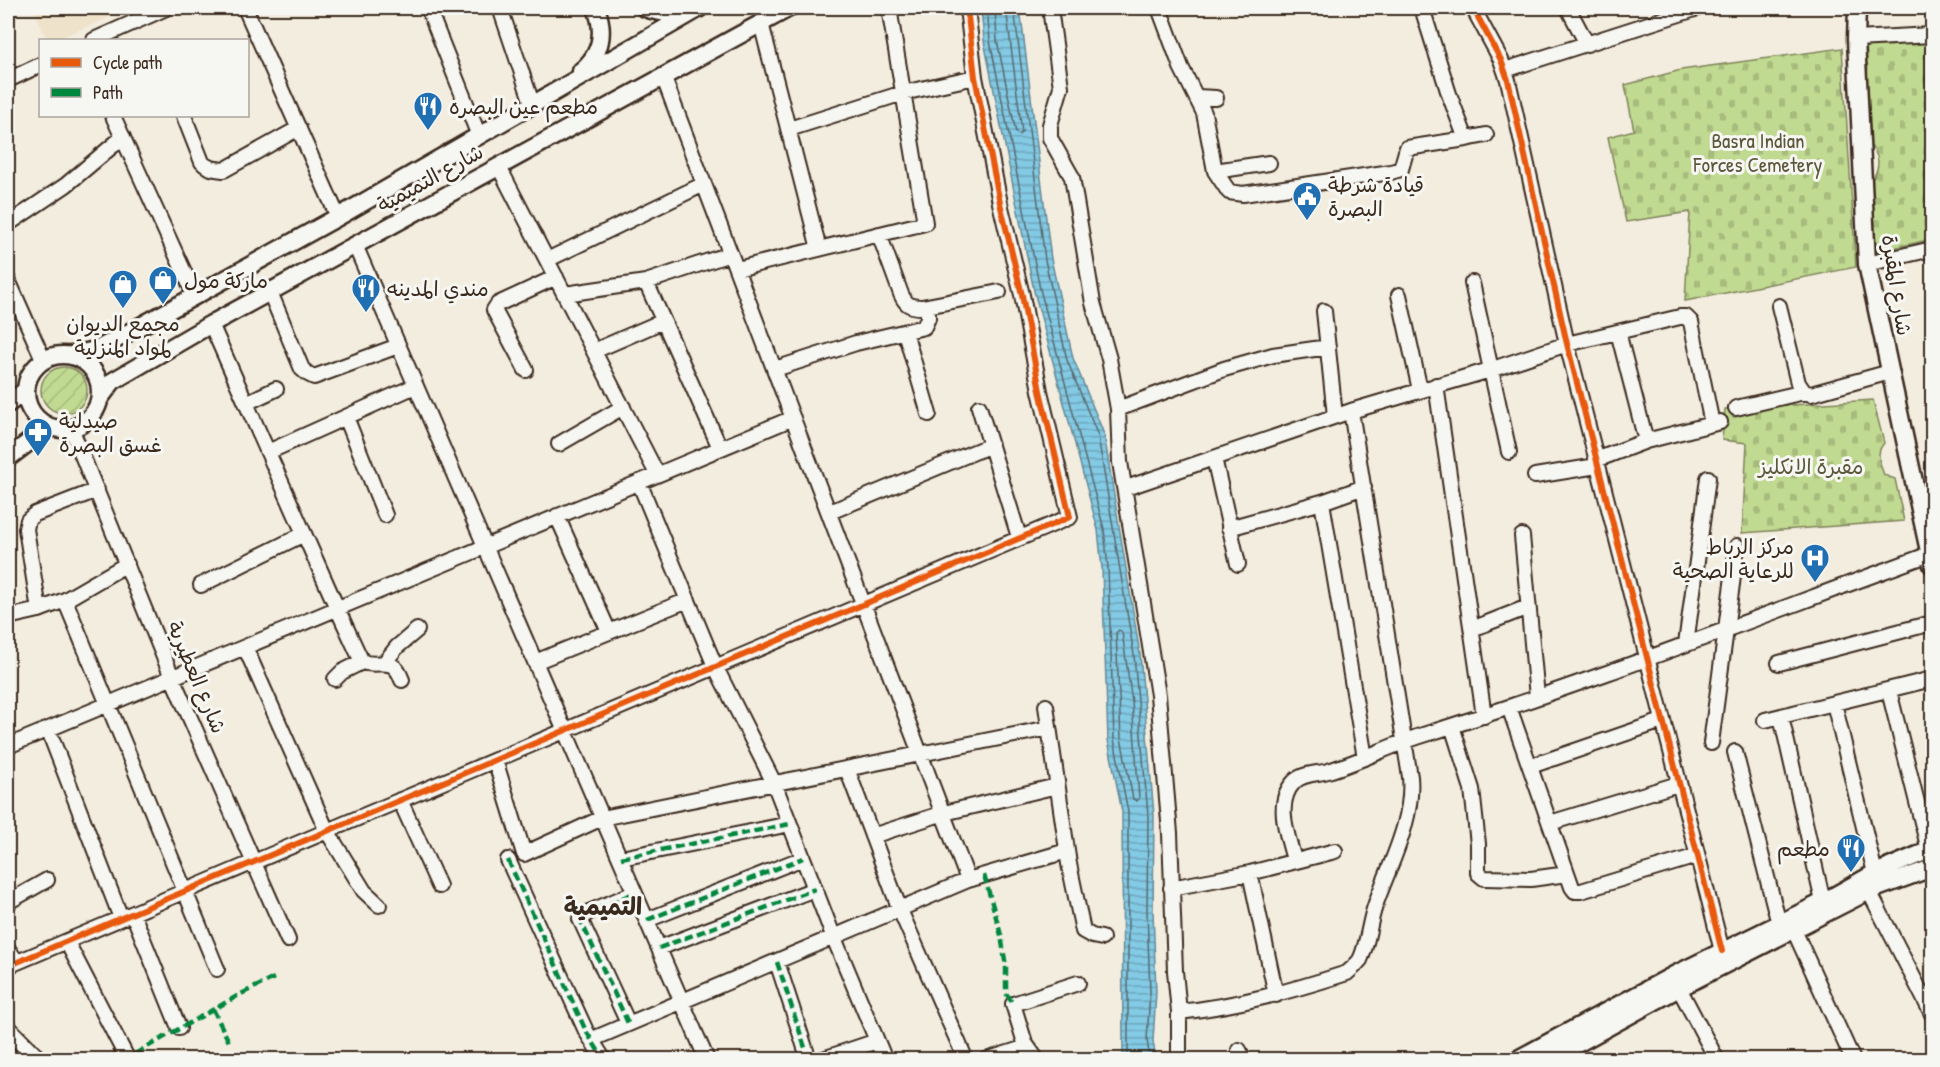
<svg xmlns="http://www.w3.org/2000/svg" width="1940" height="1067" viewBox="0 0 1940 1067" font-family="'Patrick Hand','Playpen Sans Arabic',sans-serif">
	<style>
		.built { fill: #efe2cb }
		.cemetery { fill: url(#cemetery-stones); stroke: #7e8258; stroke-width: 1.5 }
		.garden { fill: url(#garden-furrows); stroke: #7e8258; stroke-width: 1.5 }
		.water { fill: url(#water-rules); stroke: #668a95; stroke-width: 1.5 }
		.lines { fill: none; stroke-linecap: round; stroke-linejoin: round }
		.shore { stroke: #586a6e; stroke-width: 1.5 }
		.minor-casing { stroke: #3b2a1e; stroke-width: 18 }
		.major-casing { stroke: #3b2a1e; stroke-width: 21 }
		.minor { stroke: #f6f6f2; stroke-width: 14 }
		.major { stroke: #f6f6f2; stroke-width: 16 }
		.quiet { stroke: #00873e; stroke-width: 4.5; stroke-dasharray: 9 4.5; stroke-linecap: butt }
		.cycleway-casing { stroke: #f6f6f2; stroke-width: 10 }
		.cycleway { stroke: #e8590c; stroke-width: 6 }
		.labels { text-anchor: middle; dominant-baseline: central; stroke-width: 6; stroke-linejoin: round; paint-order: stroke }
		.poi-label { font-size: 21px; fill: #3b2a1e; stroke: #f6f6f2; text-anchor: start }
		.park-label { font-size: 21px; fill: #5c563b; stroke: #f6f6f2 }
		.street-label { font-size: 21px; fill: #3b2a1e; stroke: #f6f6f2 }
		.quarter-label { font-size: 24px; font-weight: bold; fill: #3b2a1e; stroke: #f6f6f2 }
	</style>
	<defs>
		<pattern id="cemetery-stones" width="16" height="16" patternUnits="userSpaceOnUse" patternTransform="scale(1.5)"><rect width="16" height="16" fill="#c1da91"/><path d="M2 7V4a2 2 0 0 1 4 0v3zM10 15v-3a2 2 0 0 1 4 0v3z" fill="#a7bb7d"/></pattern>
		<pattern id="garden-furrows" width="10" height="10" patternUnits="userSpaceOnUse" patternTransform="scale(1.5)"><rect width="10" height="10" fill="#c1da91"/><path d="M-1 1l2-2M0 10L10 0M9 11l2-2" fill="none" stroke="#a7bb7d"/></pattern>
		<pattern id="water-rules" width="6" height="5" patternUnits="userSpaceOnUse" patternTransform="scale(1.5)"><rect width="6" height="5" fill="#83cae5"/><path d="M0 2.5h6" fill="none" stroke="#6ca4b9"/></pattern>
	</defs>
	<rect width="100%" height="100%" fill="#f3ede0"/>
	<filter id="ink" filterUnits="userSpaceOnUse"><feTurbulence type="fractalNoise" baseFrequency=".0167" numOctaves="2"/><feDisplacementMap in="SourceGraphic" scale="12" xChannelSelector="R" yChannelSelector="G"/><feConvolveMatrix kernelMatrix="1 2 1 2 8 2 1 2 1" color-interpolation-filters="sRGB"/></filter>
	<g filter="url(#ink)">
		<path class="built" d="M33 8H130V9L55 40H47Z"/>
		<path class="cemetery" d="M1932 39V239L1872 253 1869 184C1882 167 1881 155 1866 141L1863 42Z
			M1842 48 1856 267 1685 301 1690 212 1626 222 1608 137 1634 130 1625 85 1681 70Z
			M1873 400 1884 443C1875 453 1880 463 1884 475L1895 479 1904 521 1742 533 1747 443 1722 440 1725 409Z"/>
		<path class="garden" d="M41 390a23 23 0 1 1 46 0a23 23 0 1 1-46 0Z"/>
		<path class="water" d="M981 8H1020L1051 259 1073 358 1104 434 1140 654 1154 815 1153 911 1156 992 1153 1041 1156 1059H1123L1122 812 1108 740 1102 569 1098 530 1034 291 984 41Z"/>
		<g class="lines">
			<path class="shore" d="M987 8 990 41 1040 289 1104 529 1108 568 1114 739 1128 812V1060
				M995 8 997 40 1016 133 1019 135 1022 132 1006 8
				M1014 8 1045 260 1067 360 1098 436 1134 655 1148 815 1147 911 1150 992 1147 1040 1150 1060
				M1119 630 1122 632 1132 702 1139 798 1137 801 1133 799 1121 738 1116 633Z"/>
			<g class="minor-casing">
				<path id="minor" d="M245 8 338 217
					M428 8 479 136
					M500 8 532 103
					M1050 8 1061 87 1050 125V138L1072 177 1093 303 1109 359 1118 409 1120 462 1158 695 1170 833 1175 971 1179 1012V1060
					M1159 8 1181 67 1204 113 1215 171 1229 192 1243 194 1391 172 1401 169 1407 148 1466 139
					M1422 8 1449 94 1466 139 1486 135
					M1473 8 1501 60 1508 80 1567 344 1722 951
					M1568 8 1587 44
					M761 23 819 249
					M1856 39 1932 35
					M94 40 166 8
					M1505 70 1698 8
					M663 76 968 880
					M8 80 40 65
					M1197 97 1216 98
					M113 116 195 296
					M184 116 202 162C208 169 215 169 224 170L299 128
					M789 129 903 93 975 77
					M499 167 657 474
					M1215 171 1269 163
					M8 224 66 185 123 137
					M879 234 901 294C906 305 910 307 922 307L999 292
					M355 245 707 1060
					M547 260 704 184
					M1867 264 1932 249
					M737 269 925 223 889 8
					M8 280 43 359
					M646 282 720 448
					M1472 283 1509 452
					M270 292 302 369 308 374 314 377 398 346
					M565 294 646 282 730 254
					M1399 295 1420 390
					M1779 306 1798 383 1804 392
					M1324 311 1335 416
					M211 324 337 608 362 662C380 668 393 654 402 680
					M905 332 929 414
					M1618 332 1646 441
					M594 351 663 321
					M775 369 856 343 924 327 928 318V306
					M526 370 494 310 498 304 556 277
					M1436 385 1484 716
					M246 403 276 389
					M979 407 1019 537
					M1736 408 1804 392 1811 394 1890 372
					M1118 409 1224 369 1273 355 1328 347
					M346 417 385 515
					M71 428 172 677 288 940
					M559 444 623 407
					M268 452 415 386
					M1214 458 1238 564
					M1596 460 1646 441 1720 422
					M1535 476 1597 466
					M639 482 715 666 774 783 834 938 885 1060
					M1126 488 1351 411 1490 370 1567 344 1680 317H1686L1691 322 1712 424
					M1322 502 1365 758
					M830 512 991 445
					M557 516 609 632
					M1229 528 1322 502 1364 487
					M1522 536 1537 697
					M201 585 304 534
					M65 600 217 969
					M39 610 26 529 28 520 35 514 97 490
					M8 617 39 610 65 600 127 564
					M1472 629 1528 607
					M1686 644 1708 478
					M245 647 327 831 364 891 379 905
					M385 662 397 647 417 630
					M535 662 688 600
					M1779 663 1932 623
					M335 679 342 672 362 662
					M1889 691 1929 850
					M1834 703 1875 873
					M1046 706 1069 864 1083 931 1092 936 1102 938
					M1509 707 1572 887 1575 891H1581L1697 856
					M1781 716 1823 902
					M1765 720 1932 679
					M1452 726 1472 789 1478 844V873L1484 878 1531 879 1567 874
					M48 729 121 918
					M1711 743 1737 546
					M8 746 793 418
					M1735 752 1779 924
					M495 760 524 854 602 818 1049 728
					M1531 766 1662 721
					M847 769 900 910 966 1060
					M400 800 439 886
					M1550 823 1678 784
					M872 836 944 813 1057 786
					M621 858 790 824
					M508 860 586 1031 604 1060
					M1294 860C1288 836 1274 803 1294 782 1302 773 1318 774 1328 771 1359 762 1387 747 1417 737 1590 683 1760 616 1930 554
					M1250 873 1276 995
					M1171 888 1250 873 1335 851
					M1869 891 1932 1014
					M8 902 47 880
					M133 914 179 1028
					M647 920 803 858
					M1794 930 1853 1060
					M67 942 127 1058
					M659 948 815 889
					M8 949 17 962
					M777 962 809 1060
					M8 966 1070 517 1040 391 1022 295 1000 203 975 77 967 8
					M1679 988 1717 1060
					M1179 1012C1237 1006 1291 991 1347 973 1352 969 1356 965 1360 960 1368 944 1369 923 1375 906 1389 865 1414 821 1410 777L1351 411
					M628 1023 580 919 589 912 634 893
					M593 1039 968 880 1067 851
					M1239 1050 1244 1060
					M820 1060 877 1041
					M986 1060 1027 1047
					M1037 1060 1025 1043 1013 1004 1078 983"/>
			</g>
			<g class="major-casing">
				<path id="major" d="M645 8C660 13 672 15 688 12
					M1857 8 1856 39 1867 264 1932 565
					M581 71C602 54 605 31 596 8
					M26 392a37 37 0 1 1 74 0a37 37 0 1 1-74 0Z
					M71 355 96 350 117 339 338 217 700 8
					M101 397 113 381 211 324 789 8
					M8 404 26 390
					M8 458 49 427
					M8 1029 39 1060
					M1516 1060 1672 976 1823 902 1875 873 1932 849
					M1548 1060 1679 988 1869 891 1932 868"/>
			</g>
			<use href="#minor" class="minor"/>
			<use href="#major" class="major"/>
			<path class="quiet" d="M621 858 790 824
				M508 860 586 1031 604 1060
				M984 875 1001 935 1006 967V993L1013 1004
				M647 920 803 858
				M659 948 815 889
				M777 962 809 1060
				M213 1009 230 1044
				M628 1023 580 919 589 912 634 893
				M124 1060 239 995 274 978"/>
			<g class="cycleway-casing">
				<path id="cycleway" d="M1473 8 1501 60 1508 80 1567 344 1722 951
					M8 966 1070 517 1040 391 1022 295 1000 203 975 77 967 8"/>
			</g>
			<use href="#cycleway" class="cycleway"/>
		</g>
	</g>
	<defs>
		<g id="restaurant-pin" transform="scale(1.5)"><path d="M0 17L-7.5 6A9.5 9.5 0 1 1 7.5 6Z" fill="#1f6fb2" stroke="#f6f6f2"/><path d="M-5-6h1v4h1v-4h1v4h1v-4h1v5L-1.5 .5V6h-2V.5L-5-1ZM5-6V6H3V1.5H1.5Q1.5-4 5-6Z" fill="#fff"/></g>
		<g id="civic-pin" transform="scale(1.5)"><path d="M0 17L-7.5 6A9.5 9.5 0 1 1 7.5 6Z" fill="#1f6fb2" stroke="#f6f6f2"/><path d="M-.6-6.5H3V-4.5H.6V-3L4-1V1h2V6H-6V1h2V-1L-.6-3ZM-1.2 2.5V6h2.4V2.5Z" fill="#fff"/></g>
		<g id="shop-pin" transform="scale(1.5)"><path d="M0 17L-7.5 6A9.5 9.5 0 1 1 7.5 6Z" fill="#1f6fb2" stroke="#f6f6f2"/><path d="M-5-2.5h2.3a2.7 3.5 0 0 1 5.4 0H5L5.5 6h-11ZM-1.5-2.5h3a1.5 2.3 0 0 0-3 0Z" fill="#fff"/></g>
		<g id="pharmacy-pin" transform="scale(1.5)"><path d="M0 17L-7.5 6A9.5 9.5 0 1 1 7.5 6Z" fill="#1f6fb2" stroke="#f6f6f2"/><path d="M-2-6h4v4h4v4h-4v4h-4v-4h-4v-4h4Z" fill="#fff"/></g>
		<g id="hospital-pin" transform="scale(1.5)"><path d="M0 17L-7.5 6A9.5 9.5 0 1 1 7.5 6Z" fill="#1f6fb2" stroke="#f6f6f2"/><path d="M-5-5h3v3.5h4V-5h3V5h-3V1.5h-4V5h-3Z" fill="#fff"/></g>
	</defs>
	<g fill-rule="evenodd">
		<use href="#restaurant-pin" x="428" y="106"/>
		<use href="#civic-pin" x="1307" y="196"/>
		<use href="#shop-pin" x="163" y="280"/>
		<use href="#shop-pin" x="123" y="284"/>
		<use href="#restaurant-pin" x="366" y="288"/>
		<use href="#pharmacy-pin" x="38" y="432"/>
		<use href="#hospital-pin" x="1815" y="558"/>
		<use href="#restaurant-pin" x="1851" y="848"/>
	</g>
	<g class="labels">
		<g class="poi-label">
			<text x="449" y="106">مطعم عين البصره</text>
			<text x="1328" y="184">قيادة شرطة<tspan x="1328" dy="24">البصرة</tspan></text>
			<text x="184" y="280">ماركة مول</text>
			<text x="387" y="288">مندي المدينه</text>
			<text x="123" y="323" text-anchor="middle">مجمع الديوان<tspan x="123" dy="24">لمواد المنزلية</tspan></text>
			<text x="59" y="420">صيدلية<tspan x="59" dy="24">غسق البصرة</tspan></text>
			<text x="1794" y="546" text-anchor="end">مركز الرباط<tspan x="1794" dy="24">للرعاية الصحية</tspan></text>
			<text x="1830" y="848" text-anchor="end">مطعم</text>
		</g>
		<g class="park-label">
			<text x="1758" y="140">Basra Indian<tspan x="1758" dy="24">Forces Cemetery</tspan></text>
			<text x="1811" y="466">مقبرة الانكليز</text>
		</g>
		<g class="street-label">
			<text transform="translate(430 178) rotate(-29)">شارع التميمية</text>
			<text transform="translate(1897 285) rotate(81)">شارع المقبرة</text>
			<text transform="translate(197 677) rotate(67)">شارع العطيرية</text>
		</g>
		<g class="quarter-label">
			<text x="603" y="906">التميمية</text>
		</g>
	</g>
	<rect width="1940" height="1067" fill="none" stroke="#f6f6f2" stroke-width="30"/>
	<rect x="15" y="15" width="1910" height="1037" fill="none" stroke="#3b2a1e" stroke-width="2" filter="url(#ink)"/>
	<rect x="39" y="39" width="210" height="78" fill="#f6f6f2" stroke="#aba49d" stroke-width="1.5"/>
	<rect x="51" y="58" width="30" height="9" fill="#e8590c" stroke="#aba49d" stroke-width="1.5"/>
	<text x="93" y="69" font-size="18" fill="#3b2a1e">Cycle path</text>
	<rect x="51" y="88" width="30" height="9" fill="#00873e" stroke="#aba49d" stroke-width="1.5"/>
	<text x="93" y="99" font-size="18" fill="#3b2a1e">Path</text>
</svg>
